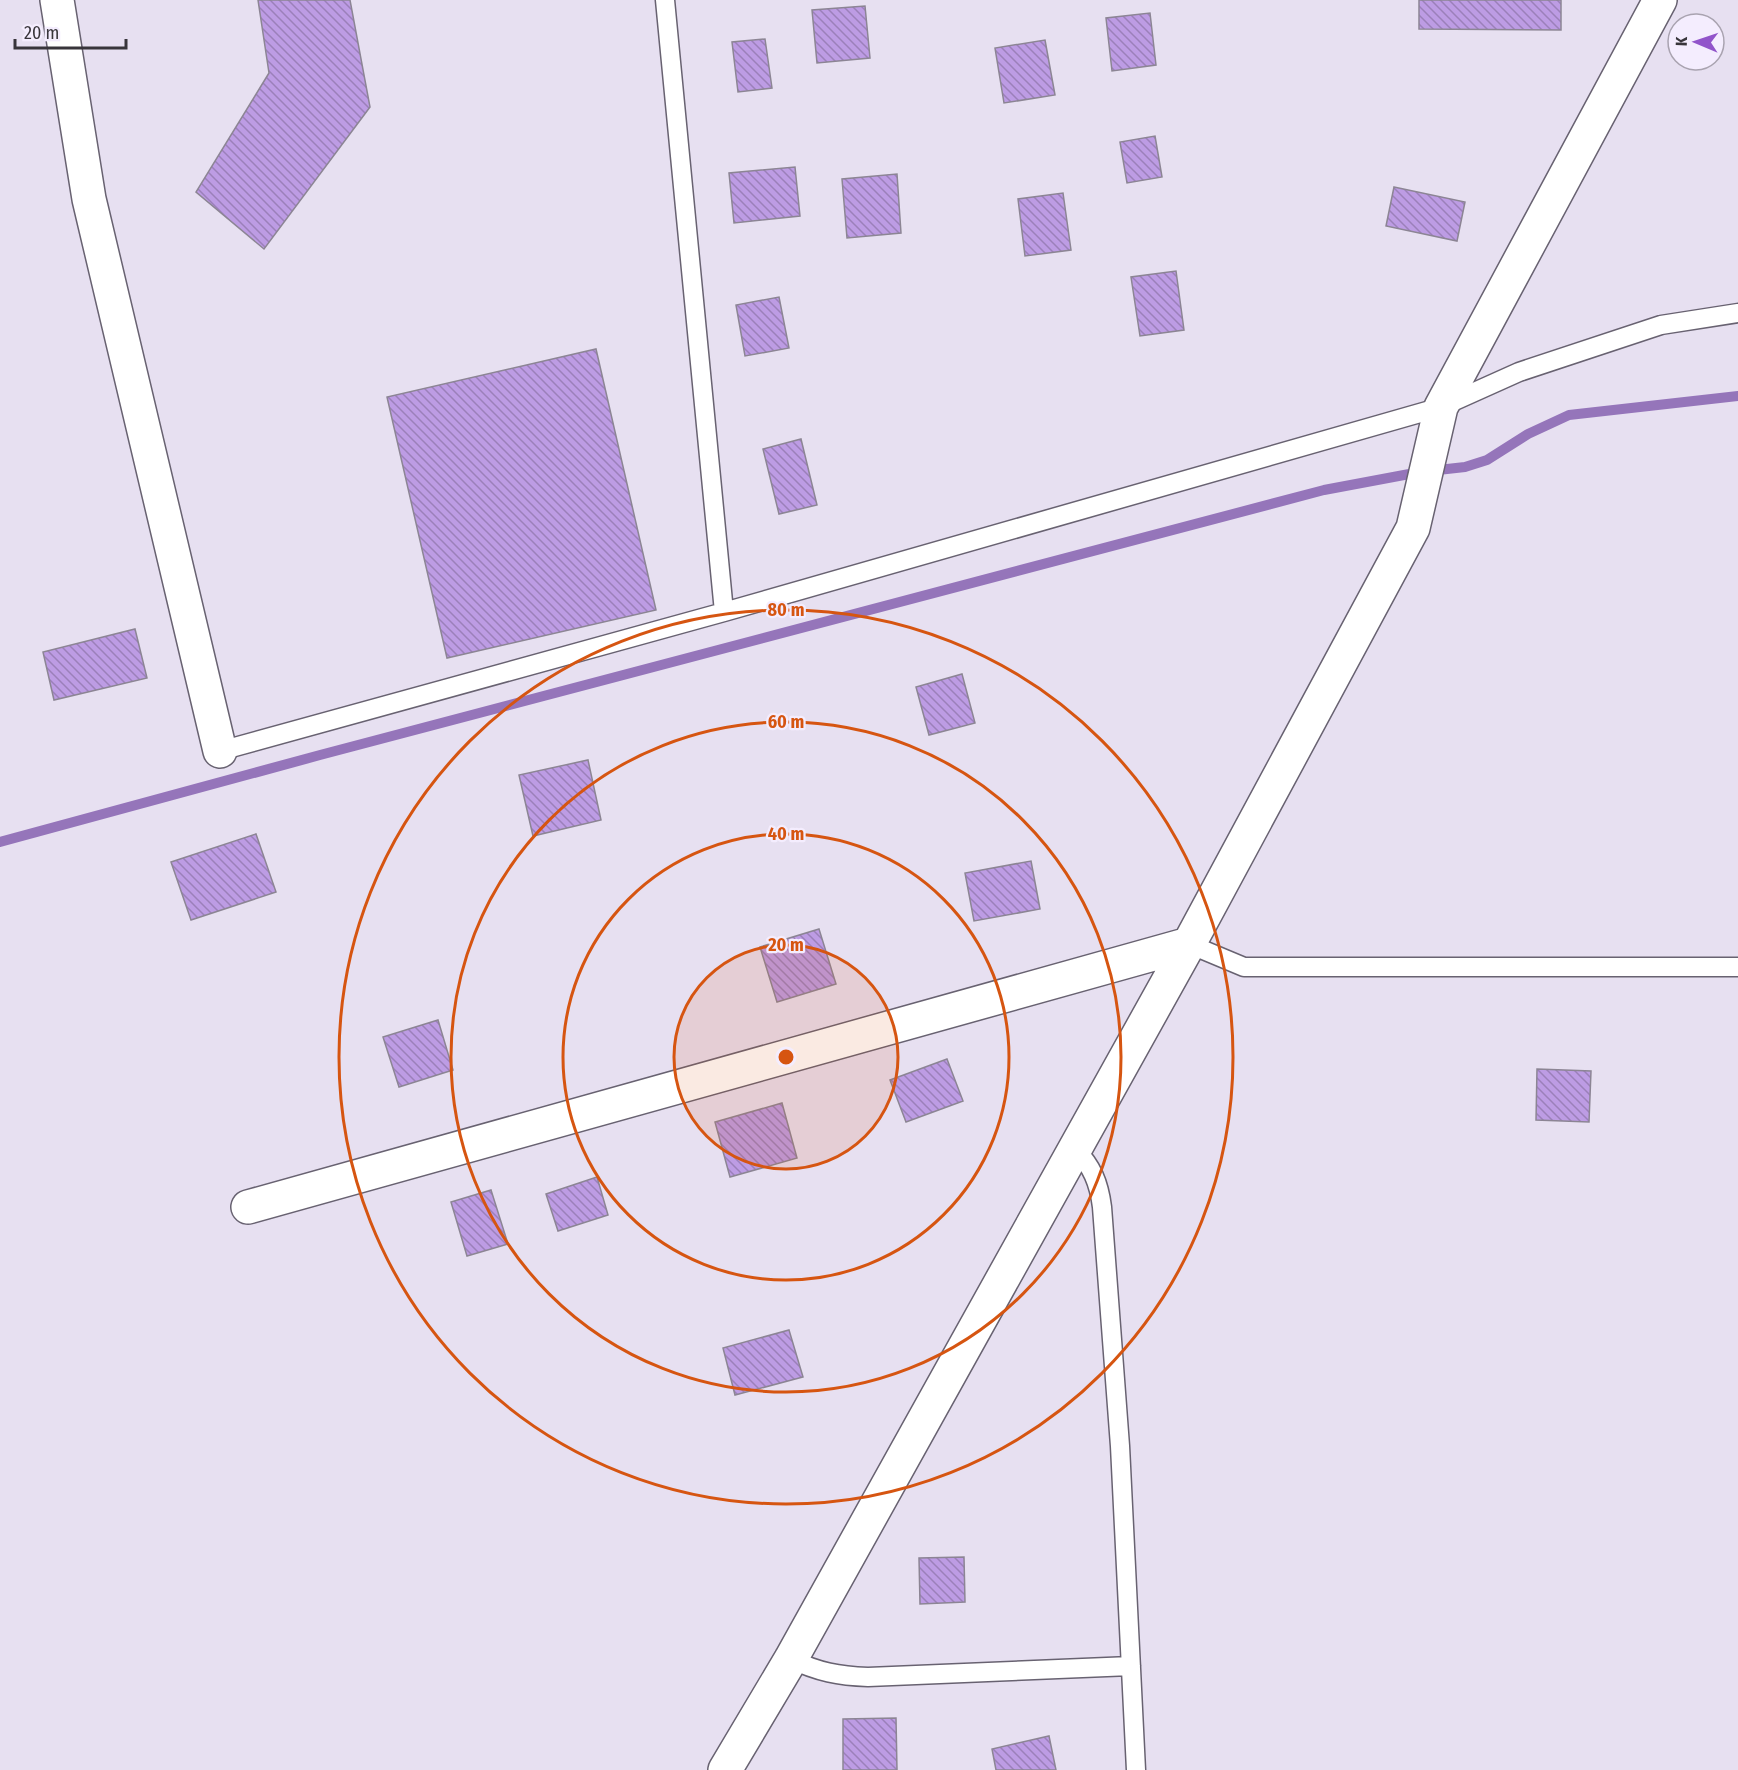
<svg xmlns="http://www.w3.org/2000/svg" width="1738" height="1770" viewBox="0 0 1738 1770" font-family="'Fira Sans Condensed',sans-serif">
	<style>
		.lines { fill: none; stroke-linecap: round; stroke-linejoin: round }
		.stream { stroke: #9575ba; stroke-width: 10 }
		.building { fill: url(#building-back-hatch); stroke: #8c8594; stroke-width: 1.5 }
		.service-casing { stroke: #686271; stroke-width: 21 }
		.minor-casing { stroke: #686271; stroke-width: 36 }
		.service { stroke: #fff; stroke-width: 18 }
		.minor { stroke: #fff; stroke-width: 33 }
		.ring { fill: none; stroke: #d65511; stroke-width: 3 }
		.centre { fill: #d65511; stroke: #f4edfe; stroke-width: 3 }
		.ring-label { font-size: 18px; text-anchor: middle; font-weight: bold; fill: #d65511; stroke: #f4edfe; stroke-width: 4.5; stroke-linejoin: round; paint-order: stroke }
	</style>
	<defs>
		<pattern id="building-back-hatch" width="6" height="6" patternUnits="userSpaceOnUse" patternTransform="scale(1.5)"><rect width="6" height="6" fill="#bd9ce4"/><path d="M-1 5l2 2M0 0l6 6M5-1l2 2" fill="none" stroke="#9b80ba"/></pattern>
	</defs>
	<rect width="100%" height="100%" fill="#e7e0f1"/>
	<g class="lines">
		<path class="stream" d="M0 842 320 755 1324 490 1420 472 1465 467 1487 460 1528 434 1569 415 1738 396"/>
	</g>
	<path class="building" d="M258 0H350L370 107 264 249 196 192 269 73Z
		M1419 0H1561V30L1419 29Z
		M865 6 870 58 817 63 812 10Z
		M1150 13 1156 65 1112 71 1106 18Z
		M765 39 772 88 738 92 732 42Z
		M1045 40 1055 95 1004 103 995 48Z
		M1155 136 1162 177 1127 183 1120 142Z
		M795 167 800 216 734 223 729 173Z
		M897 174 901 233 847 238 842 179Z
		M1394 187 1465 202 1457 241 1386 226Z
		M1063 193 1071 250 1025 256 1018 199Z
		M1176 271 1184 330 1140 336 1131 277Z
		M779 297 789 348 745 356 736 305Z
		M596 349 656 610 447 658 387 397Z
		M801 439 817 505 779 514 763 449Z
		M135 629 147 678 54 700 43 652Z
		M962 674 975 723 929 735 916 687Z
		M588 760 601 820 533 836 519 775Z
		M256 834 276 892 191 920 171 862Z
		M1031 861 1040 909 974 921 965 873Z
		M819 929 836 984 777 1002 760 947Z
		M438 1020 453 1070 399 1087 383 1037Z
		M947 1059 963 1101 906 1122 890 1080Z
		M1537 1069 1591 1071 1589 1122 1536 1120Z
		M782 1103 797 1158 730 1177 715 1122Z
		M597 1177 608 1215 558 1231 546 1194Z
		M491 1190 508 1244 467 1256 451 1202Z
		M789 1330 803 1377 735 1395 723 1348Z
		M964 1557 965 1602 920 1604 919 1558Z
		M896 1718 897 1770H843V1719Z
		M1049 1736 1056 1770H996L992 1749Z"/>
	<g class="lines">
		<g class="service-casing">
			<path id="service" d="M665 0 724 612
				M220 751 724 612 1441 407 1519 372 1661 325 1738 313
				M1189 944 1244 967H1738
				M1075 1149C1092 1166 1099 1183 1102 1207L1120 1446 1136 1770
				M791 1659C818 1672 839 1676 868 1677L1131 1666"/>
		</g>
		<g class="minor-casing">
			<path id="minor" d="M57 0 89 199 220 751
				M248 1207 1189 944
				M725 1770 791 1659 1189 944 1413 528 1441 407 1660 0"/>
		</g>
		<use href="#service" class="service"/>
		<use href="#minor" class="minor"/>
	</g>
	<circle cx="786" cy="1057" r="112" fill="#d65511" fill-opacity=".12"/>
	<g class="ring">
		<circle cx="786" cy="1057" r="112"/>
		<circle cx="786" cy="1057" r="223"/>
		<circle cx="786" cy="1057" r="335"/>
		<circle cx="786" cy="1057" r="447"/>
	</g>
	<circle cx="786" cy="1057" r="9" class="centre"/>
	<g class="ring-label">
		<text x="786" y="616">80 m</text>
		<text x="786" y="728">60 m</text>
		<text x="786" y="840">40 m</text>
		<text x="786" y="951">20 m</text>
	</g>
	<g transform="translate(1696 42) rotate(272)"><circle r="28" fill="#f4edfe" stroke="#a9a3b0" stroke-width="1.5"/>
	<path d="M0-4.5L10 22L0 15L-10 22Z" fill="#9154ca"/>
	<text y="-9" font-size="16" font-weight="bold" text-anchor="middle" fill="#38353b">K</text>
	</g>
	<path d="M15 39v9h111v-9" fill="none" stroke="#38353b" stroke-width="3"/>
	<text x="24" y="39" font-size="18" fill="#38353b" stroke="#f4edfe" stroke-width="4.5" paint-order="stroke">20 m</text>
</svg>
